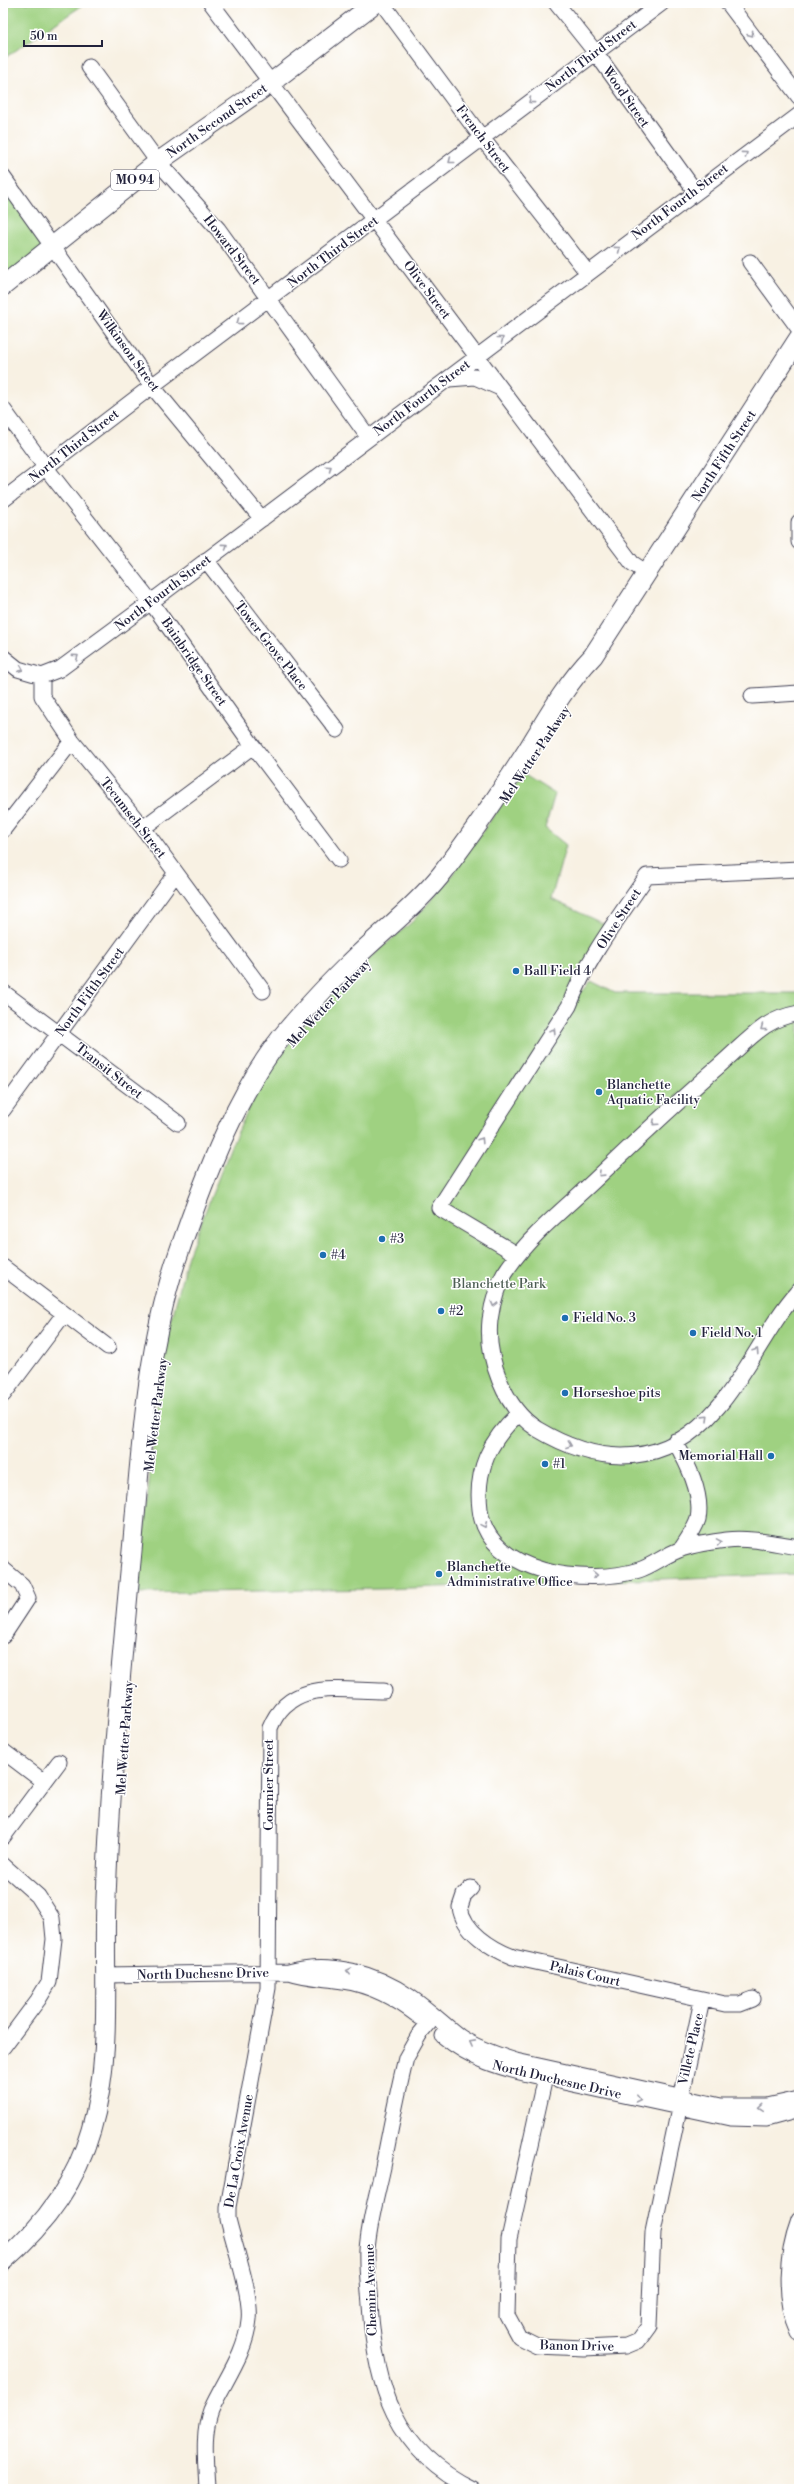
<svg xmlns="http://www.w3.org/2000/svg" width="802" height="2492" viewBox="0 0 802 2492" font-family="'Libre Bodoni',serif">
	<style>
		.green { fill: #9fd181; stroke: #607a5e }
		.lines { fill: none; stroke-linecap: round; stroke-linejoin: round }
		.minor-casing { stroke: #424154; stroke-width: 17 }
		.major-casing { stroke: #424154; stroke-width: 21 }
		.minor { stroke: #fff; stroke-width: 15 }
		.major { stroke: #fff; stroke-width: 19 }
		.oneway { stroke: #9c9ca7 }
		.poi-dot { fill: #1f6fb2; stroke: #fff; stroke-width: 1.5 }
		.labels { text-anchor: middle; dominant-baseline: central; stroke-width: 3; stroke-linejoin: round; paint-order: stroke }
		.shield { fill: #fff; stroke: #646476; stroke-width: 1 }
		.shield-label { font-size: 12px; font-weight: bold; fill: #22223b }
		.street-label { font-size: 13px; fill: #22223b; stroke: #fff }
		.poi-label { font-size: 13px; fill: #22223b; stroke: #fff; text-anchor: start }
		.park-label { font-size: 13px; fill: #4e5f54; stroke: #fff }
	</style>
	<rect width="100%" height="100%" fill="#fff"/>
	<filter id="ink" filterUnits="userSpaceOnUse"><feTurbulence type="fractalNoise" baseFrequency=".025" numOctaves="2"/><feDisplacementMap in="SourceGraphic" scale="8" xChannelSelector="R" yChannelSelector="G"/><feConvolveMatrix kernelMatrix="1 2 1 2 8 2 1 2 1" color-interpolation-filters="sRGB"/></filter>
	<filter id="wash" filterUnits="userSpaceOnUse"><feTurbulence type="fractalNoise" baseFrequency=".012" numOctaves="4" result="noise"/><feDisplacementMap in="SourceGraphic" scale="16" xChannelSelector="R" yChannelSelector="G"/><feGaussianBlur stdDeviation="0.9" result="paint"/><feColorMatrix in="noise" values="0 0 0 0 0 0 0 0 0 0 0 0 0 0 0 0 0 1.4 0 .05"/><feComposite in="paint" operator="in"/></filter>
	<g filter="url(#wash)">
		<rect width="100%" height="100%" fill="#f8f1e3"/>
		<path class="green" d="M3 3H86L3 59Z
			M3 186 46 246 3 279Z
			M523 774 555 794 545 828 566 845 551 899 612 928 575 990 583 991 591 981 615 993H799V1574L383 1589 138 1593 161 1363 187 1258 231 1146 257 1092 293 1037 357 969 413 921 447 882Z"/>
	</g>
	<g filter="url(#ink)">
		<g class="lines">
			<g class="minor-casing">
				<path id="minor" d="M211 3 632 563 647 573
					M382 3 482 138 587 272
					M556 3 596 53 695 191
					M728 3 799 97
					M89 67 158 162 218 229 369 438
					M3 177 152 386 262 519
					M750 262 799 329
					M449 379 475 377 498 387
					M3 409 46 468 151 602 253 746 339 860
					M3 500 152 386 662 3
					M799 522V542
					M206 560 337 730
					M3 657 18 669 42 676
					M42 676 60 669 151 602 799 115
					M42 676V696L72 741 143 828 263 991
					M752 696 799 693
					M143 828 253 746
					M3 830 72 741
					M3 992 178 1123
					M799 1013C788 1015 774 1020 765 1026 749 1037 735 1052 720 1065 678 1101 638 1139 598 1177 568 1206 532 1233 508 1268 498 1281 492 1304 490 1320 486 1357 504 1408 537 1429 602 1468 666 1468 718 1407 749 1371 767 1326 799 1290
					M3 1110 176 873
					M518 1255 439 1208 569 1006C586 960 619 917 647 876L799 869
					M3 1267 108 1347
					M3 1395 64 1314
					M519 1413C490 1440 475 1470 480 1509 487 1575 588 1586 639 1570 652 1566 665 1555 679 1550 693 1544 712 1542 727 1540 750 1537 776 1544 799 1547
					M675 1441C687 1463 703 1493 698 1519 695 1529 687 1540 681 1549
					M3 1569 22 1585 28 1598 3 1636
					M3 1751 44 1782
					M3 1837 59 1762
					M3 1865 38 1896 52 1918 54 1939 49 1982 38 2000 3 2047
					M471 1888 464 1895 460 1907C463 1931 492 1949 513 1957L725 2004H740L753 1999
					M289 1972C307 1978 324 1978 343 1981 372 1985 397 1999 420 2017
					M105 1975 289 1972C329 1960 376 1973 410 1997 428 2009 443 2024 460 2037 476 2048 497 2055 516 2061L721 2106H767L799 2099
					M435 2016 419 2035 406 2058C397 2094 390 2131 383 2167 377 2195 369 2222 367 2250 366 2268 369 2287 370 2305 375 2385 395 2452 473 2489
					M443 2036C472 2060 501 2068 537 2076
					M547 2068 509 2239 507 2315 519 2337 537 2346 584 2348 626 2346 638 2341 649 2326 653 2232 702 2000
					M559 2081 730 2118 766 2119 799 2110
					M799 2220C786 2255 783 2298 799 2332
					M207 2489C206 2463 202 2434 211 2410 224 2381 246 2353 249 2320 252 2296 234 2245 228 2219V2207L268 1988 270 1728C290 1678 340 1691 384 1691"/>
			</g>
			<g class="major-casing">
				<path id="major" d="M3 286 158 162 272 82 375 3
					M3 2261C44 2226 76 2183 91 2130 113 2055 103 1976 106 1899 110 1783 121 1667 132 1551 141 1452 146 1346 179 1252 204 1179 239 1086 289 1028 308 1006 329 983 350 963 380 933 413 909 440 876 471 836 500 793 527 751 547 718 566 684 593 656L799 338"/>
			</g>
			<use href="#minor" class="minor"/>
			<use href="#major" class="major"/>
		</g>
		<defs><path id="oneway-chevron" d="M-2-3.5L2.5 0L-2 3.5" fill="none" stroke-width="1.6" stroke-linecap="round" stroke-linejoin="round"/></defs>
		<g class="oneway">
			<use href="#oneway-chevron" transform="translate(751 34) rotate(53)"/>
			<use href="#oneway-chevron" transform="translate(531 101) rotate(143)"/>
			<use href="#oneway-chevron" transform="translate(745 154) rotate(-36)"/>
			<use href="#oneway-chevron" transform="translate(451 161) rotate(142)"/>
			<use href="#oneway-chevron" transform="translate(618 249) rotate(-37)"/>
			<use href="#oneway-chevron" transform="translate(239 322) rotate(144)"/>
			<use href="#oneway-chevron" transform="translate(501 339) rotate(-38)"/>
			<use href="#oneway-chevron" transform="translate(329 468) rotate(-37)"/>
			<use href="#oneway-chevron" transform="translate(225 546) rotate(-37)"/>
			<use href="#oneway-chevron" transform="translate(76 657) rotate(-36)"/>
			<use href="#oneway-chevron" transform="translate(21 669) rotate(23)"/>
			<use href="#oneway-chevron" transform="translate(763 1028) rotate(143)"/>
			<use href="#oneway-chevron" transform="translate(553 1031) rotate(-57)"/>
			<use href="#oneway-chevron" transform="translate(655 1123) rotate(138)"/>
			<use href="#oneway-chevron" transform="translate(481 1140) rotate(-57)"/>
			<use href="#oneway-chevron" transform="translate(601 1174) rotate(136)"/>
			<use href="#oneway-chevron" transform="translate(494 1304) rotate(104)"/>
			<use href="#oneway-chevron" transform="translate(756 1351) rotate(-57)"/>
			<use href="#oneway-chevron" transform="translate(706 1418) rotate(-44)"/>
			<use href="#oneway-chevron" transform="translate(569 1445) rotate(20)"/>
			<use href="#oneway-chevron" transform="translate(484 1525) rotate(66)"/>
			<use href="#oneway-chevron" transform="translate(719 1542) rotate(-10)"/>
			<use href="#oneway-chevron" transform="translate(595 1575) rotate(1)"/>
			<use href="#oneway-chevron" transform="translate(349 1971) rotate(-167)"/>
			<use href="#oneway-chevron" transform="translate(472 2043) rotate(-152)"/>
			<use href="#oneway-chevron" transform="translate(638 2099) rotate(13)"/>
			<use href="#oneway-chevron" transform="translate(761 2107) rotate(175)"/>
		</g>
	</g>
	<g class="poi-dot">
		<circle cx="516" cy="971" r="4"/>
		<circle cx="599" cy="1092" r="4"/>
		<circle cx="382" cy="1239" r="4"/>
		<circle cx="323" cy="1255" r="4"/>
		<circle cx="441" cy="1311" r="4"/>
		<circle cx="565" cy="1318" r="4"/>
		<circle cx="693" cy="1333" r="4"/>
		<circle cx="565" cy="1393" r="4"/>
		<circle cx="771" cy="1456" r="4"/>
		<circle cx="545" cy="1464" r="4"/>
		<circle cx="439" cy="1574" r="4"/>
	</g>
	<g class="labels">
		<rect class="shield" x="111" y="170" width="48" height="20" rx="3"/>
		<g class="shield-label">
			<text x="135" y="180">MO 94</text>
		</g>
		<g class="street-label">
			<text transform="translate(591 56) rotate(-37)">North Third Street</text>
			<text transform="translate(626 97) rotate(55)">Wood Street</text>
			<text transform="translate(217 121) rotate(-35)">North Second Street</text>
			<text transform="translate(483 139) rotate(53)">French Street</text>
			<text transform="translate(680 202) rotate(-37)">North Fourth Street</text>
			<text transform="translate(232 250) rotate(52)">Howard Street</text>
			<text transform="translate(333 252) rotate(-37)">North Third Street</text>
			<text transform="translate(427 290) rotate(53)">Olive Street</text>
			<text transform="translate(128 351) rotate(54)">Wilkinson Street</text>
			<text transform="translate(422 398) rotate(-37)">North Fourth Street</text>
			<text transform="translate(74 446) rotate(-38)">North Third Street</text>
			<text transform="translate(724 456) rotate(-57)">North Fifth Street</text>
			<text transform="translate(163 593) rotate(-37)">North Fourth Street</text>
			<text transform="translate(271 646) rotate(52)">Tower Grove Place</text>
			<text transform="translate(194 662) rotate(55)">Bainbridge Street</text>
			<text transform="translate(535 755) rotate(-56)">Mel Wetter Parkway</text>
			<text transform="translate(133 818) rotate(52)">Tecumseh Street</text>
			<text transform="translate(619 919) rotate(-57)">Olive Street</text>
			<text transform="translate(90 992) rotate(-54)">North Fifth Street</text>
			<text transform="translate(329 1003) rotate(-47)">Mel Wetter Parkway</text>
			<text transform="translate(109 1071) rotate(38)">Transit Street</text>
			<text transform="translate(156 1415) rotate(-83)">Mel Wetter Parkway</text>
			<text transform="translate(125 1738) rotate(-86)">Mel Wetter Parkway</text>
			<text transform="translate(269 1785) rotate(-90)">Cournier Street</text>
			<text transform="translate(203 1974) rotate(-1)">North Duchesne Drive</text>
			<text transform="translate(585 1974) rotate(13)">Palais Court</text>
			<text transform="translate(691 2049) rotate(-77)">Villete Place</text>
			<text transform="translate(557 2080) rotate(13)">North Duchesne Drive</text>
			<text transform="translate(239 2151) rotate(-80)">De La Croix Avenue</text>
			<text transform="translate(371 2290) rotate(-92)">Chemin Avenue</text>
			<text transform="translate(577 2346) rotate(1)">Banon Drive</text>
		</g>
		<g class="poi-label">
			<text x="524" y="971">Ball Field 4</text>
			<text x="607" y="1085">Blanchette<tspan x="607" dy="15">Aquatic Facility</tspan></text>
			<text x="390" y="1239">#3</text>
			<text x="331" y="1255">#4</text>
			<text x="449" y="1311">#2</text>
			<text x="573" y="1318">Field No. 3</text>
			<text x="701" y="1333">Field No. 1</text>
			<text x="573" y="1393">Horseshoe pits</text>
			<text x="763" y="1456" text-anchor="end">Memorial Hall</text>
			<text x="553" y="1464">#1</text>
			<text x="447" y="1567">Blanchette<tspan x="447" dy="15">Administrative Office</tspan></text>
		</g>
		<g class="park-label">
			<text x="499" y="1284">Blanchette Park</text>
		</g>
	</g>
	<rect width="802" height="2492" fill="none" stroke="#fff" stroke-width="16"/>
	<path d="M24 40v6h78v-6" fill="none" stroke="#22223b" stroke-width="2"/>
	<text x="30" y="40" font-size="12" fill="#22223b" stroke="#ffffff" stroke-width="3" paint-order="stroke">50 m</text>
</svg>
